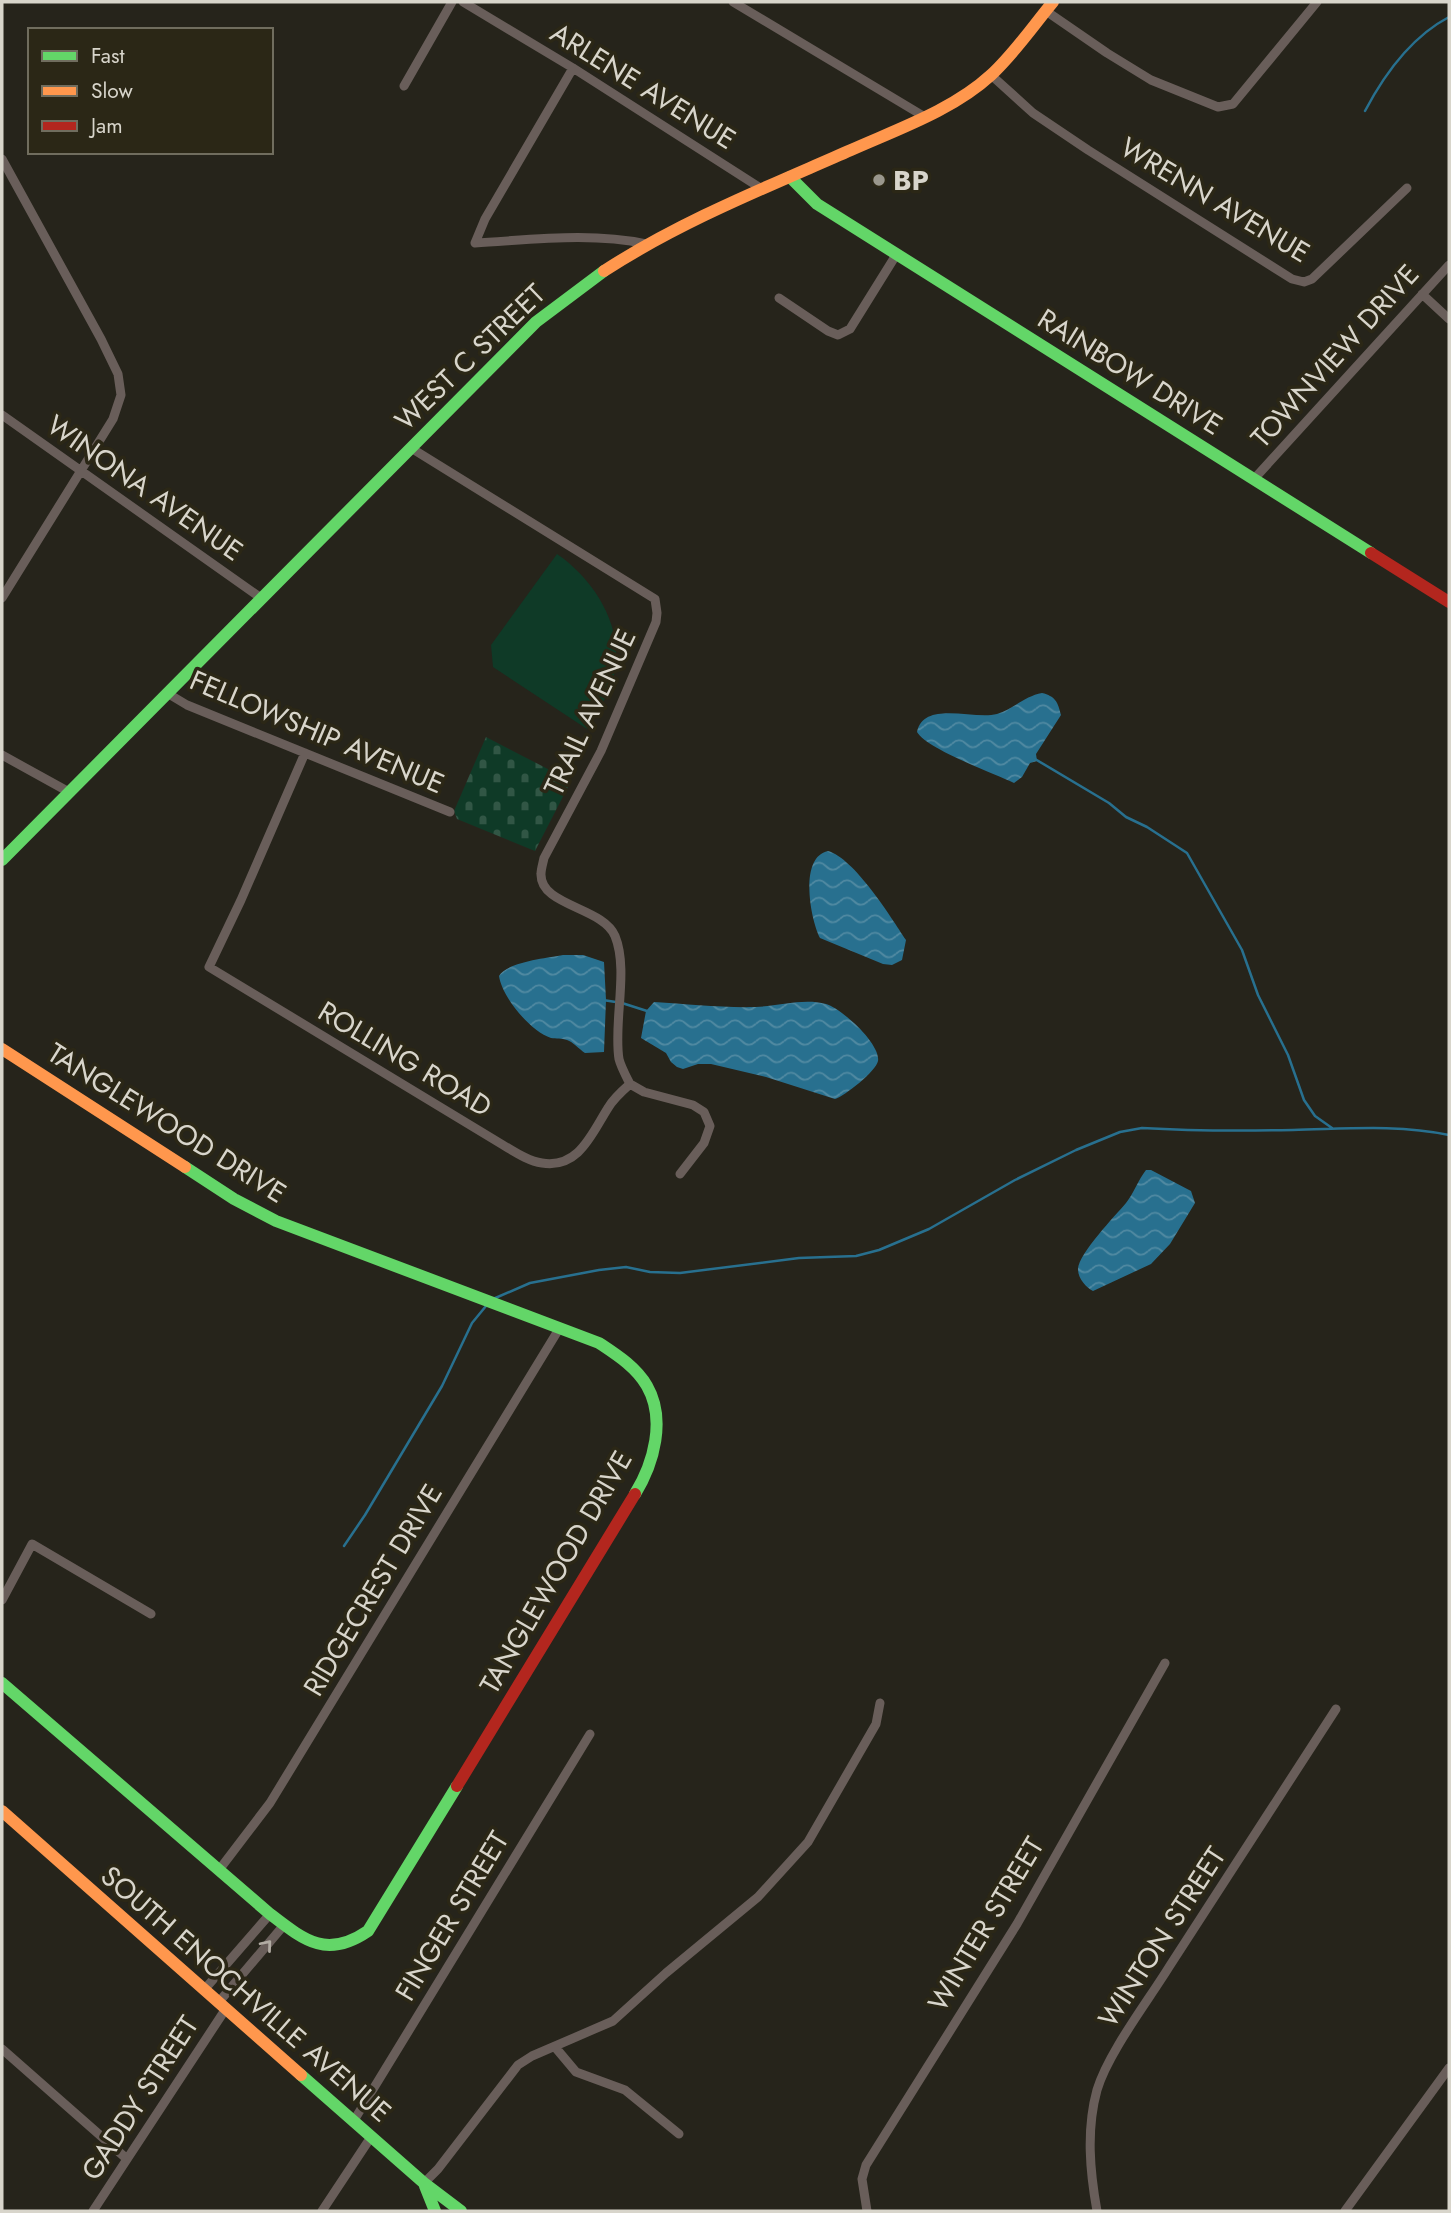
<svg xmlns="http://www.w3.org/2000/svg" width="1451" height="2213" viewBox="0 0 1451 2213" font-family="Jost,sans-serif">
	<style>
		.green { fill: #0f3a27 }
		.cemetery { fill: url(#cemetery-stones) }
		.water { fill: url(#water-waves) }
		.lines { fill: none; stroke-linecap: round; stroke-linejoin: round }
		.stream { stroke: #28708f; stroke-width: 2.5 }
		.street { stroke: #695e5a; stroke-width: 9 }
		.fast { stroke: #63d668; stroke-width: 12 }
		.slow { stroke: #ff974d; stroke-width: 12 }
		.jam { stroke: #b3261e; stroke-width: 12 }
		.oneway { stroke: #b1aba3 }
		.poi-dot { fill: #9a978d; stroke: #2b2716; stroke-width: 2.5 }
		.labels { text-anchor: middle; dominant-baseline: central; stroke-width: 7; stroke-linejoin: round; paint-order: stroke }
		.street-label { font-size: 28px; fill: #d8d5cb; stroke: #2b2716 }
		.poi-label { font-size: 28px; font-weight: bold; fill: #d8d5cb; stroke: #2b2716; text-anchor: start }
	</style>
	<defs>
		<pattern id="cemetery-stones" width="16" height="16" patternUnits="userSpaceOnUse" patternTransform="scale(1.75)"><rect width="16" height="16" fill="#0f3a27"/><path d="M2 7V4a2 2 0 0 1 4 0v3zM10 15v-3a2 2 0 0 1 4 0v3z" fill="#315645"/></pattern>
		<pattern id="water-waves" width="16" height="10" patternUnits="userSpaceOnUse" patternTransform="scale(1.75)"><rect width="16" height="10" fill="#28708f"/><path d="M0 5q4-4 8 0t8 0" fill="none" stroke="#518aa2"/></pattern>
	</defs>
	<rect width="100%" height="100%" fill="#26241b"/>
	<path class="green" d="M557 554C595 580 625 628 614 675 609 695 597 712 587 729L493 667 491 645Z"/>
	<path class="cemetery" d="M486 737 571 781 535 851 457 819 454 811Z"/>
	<path class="water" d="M1042 693C1055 696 1058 702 1061 715L1036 754 1037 761 1030 763 1022 777 1014 783C993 773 927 749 917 732 924 700 973 720 997 714 1013 709 1025 696 1042 693Z
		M828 851C854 858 891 917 906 940L902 960 892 965 883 964 820 938C810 918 799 857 828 851Z
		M563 955H583L604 962 606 1000 604 1052 585 1053C579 1049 573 1042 567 1040 562 1038 556 1039 551 1038 530 1031 502 997 499 976 507 962 547 958 563 955Z
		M654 1002C688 1004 722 1008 756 1007 778 1006 804 998 826 1004 841 1008 881 1044 878 1061 876 1071 845 1096 835 1099L766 1077 711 1064H698L683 1069 677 1067 671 1062 666 1053 641 1038 646 1011Z
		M1146 1170H1151L1191 1191 1195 1203 1170 1244 1151 1264 1093 1291C1086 1287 1078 1279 1078 1269 1079 1253 1115 1216 1126 1203 1134 1193 1138 1180 1146 1170Z"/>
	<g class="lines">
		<path class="stream" d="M1365 111C1385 73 1411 37 1449 17
			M1035 759 1109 803 1126 817 1147 827 1187 853 1242 950 1258 995 1288 1055 1304 1100 1315 1116 1332 1128
			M603 1000 622 1003 647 1011
			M493 1299 530 1283 599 1270 626 1267 650 1272 680 1273 799 1258 856 1256 879 1250 929 1229 1015 1180 1076 1150 1120 1132 1142 1128C1192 1131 1242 1131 1293 1130 1345 1129 1397 1124 1449 1135
			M344 1546 365 1515 442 1386 472 1323 486 1306"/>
		<path class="street" d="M463 2 573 68 762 189
			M733 2 925 117
			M1046 11 1107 53 1151 80 1218 107 1233 104 1317 2
			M573 68 485 219 475 243C531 240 591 232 646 244
			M991 75 1033 113 1088 150 1292 279 1304 282 1312 279 1407 188
			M404 86 452 2
			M2 159 101 339 118 374 121 395 113 419 2 598
			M1422 294 1449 319
			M779 298 828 331 838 335 850 329 896 255
			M2 415 261 598
			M411 448 655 599 657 613 656 622 601 751 544 858C543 863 541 869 541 874 540 906 603 907 615 936 629 970 613 1023 619 1059 621 1067 626 1076 630 1084
			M1254 479 1449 265
			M167 693 187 705 450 812
			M305 753 241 900 209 967 503 1145C515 1152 528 1161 542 1163 579 1169 592 1133 608 1108 613 1099 622 1091 630 1084
			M2 755 69 792
			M630 1084 644 1092 693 1105 704 1112 710 1126 704 1143 680 1174
			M2 1600 32 1544 151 1614
			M219 1870 270 1803 559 1329
			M204 1990 270 1914
			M218 2003 284 1925
			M555 2047 576 2072 625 2090 679 2134
			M2 2049 127 2159
			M353 2122 590 1734
			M424 2183 438 2169 518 2065 532 2056 613 2021 666 1973 758 1897 808 1842 876 1724 880 1703
			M93 2211 225 2010
			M322 2211 371 2137
			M867 2211 862 2179 866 2165 1017 1924 1165 1663
			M1097 2211C1090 2172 1086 2130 1097 2090 1108 2053 1148 2001 1169 1967 1225 1881 1280 1795 1336 1709
			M1345 2211 1449 2068"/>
		<path class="fast" d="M790 177 817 204 1371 553
			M2 860 536 322 604 271
			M185 1167 234 1199 276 1221 599 1343C617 1355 636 1367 647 1386 666 1419 654 1463 635 1494
			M2 1683 270 1914C305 1941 327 1959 368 1931L457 1786
			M301 2075 424 2183 461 2211
			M425 2186 435 2211"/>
		<path class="slow" d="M604 271C681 221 767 187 851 150 898 129 953 110 991 75 1014 54 1033 26 1053 2
			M2 1049 185 1167
			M2 1811 301 2075"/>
		<path class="jam" d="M1371 553 1449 602
			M457 1786 635 1494"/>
	</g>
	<defs><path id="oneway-chevron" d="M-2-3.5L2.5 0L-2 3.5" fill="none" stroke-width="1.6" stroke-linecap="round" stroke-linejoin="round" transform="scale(1.75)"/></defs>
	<use class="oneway" href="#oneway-chevron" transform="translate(267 1945) rotate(-50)"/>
	<circle class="poi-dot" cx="879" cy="180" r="7"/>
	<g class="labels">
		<g class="street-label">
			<text transform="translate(643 86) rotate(32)">ARLENE AVENUE</text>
			<text transform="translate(1215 200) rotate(31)">WRENN AVENUE</text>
			<text transform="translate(1335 356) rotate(-48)">TOWNVIEW DRIVE</text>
			<text transform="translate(470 357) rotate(-44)">WEST C STREET</text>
			<text transform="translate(1130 372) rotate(32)">RAINBOW DRIVE</text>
			<text transform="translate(145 488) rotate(35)">WINONA AVENUE</text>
			<text transform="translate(590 712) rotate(-65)">TRAIL AVENUE</text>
			<text transform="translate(317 732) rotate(23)">FELLOWSHIP AVENUE</text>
			<text transform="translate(405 1059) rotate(31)">ROLLING ROAD</text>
			<text transform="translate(167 1123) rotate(32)">TANGLEWOOD DRIVE</text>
			<text transform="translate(556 1572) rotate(-60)">TANGLEWOOD DRIVE</text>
			<text transform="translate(373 1590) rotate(-59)">RIDGECREST DRIVE</text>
			<text transform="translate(452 1916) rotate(-59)">FINGER STREET</text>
			<text transform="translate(986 1924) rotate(-59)">WINTER STREET</text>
			<text transform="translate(1162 1937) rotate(-57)">WINTON STREET</text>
			<text transform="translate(246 1994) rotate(41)">SOUTH ENOCHVILLE AVENUE</text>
			<text transform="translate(140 2098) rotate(-57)">GADDY STREET</text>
		</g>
		<g class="poi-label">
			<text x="893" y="180">BP</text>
		</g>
	</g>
	<rect width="1451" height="2213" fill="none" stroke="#d8d5cb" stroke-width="7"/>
	<rect x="28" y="28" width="245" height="126" fill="#2b2716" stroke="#706d5e" stroke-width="2"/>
	<rect x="42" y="51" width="35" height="10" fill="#63d668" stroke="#706d5e" stroke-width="2"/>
	<text x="91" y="63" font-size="21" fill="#d8d5cb">Fast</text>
	<rect x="42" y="86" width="35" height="10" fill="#ff974d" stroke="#706d5e" stroke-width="2"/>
	<text x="91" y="98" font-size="21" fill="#d8d5cb">Slow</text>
	<rect x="42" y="121" width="35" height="10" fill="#b3261e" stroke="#706d5e" stroke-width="2"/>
	<text x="91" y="133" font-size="21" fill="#d8d5cb">Jam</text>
</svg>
